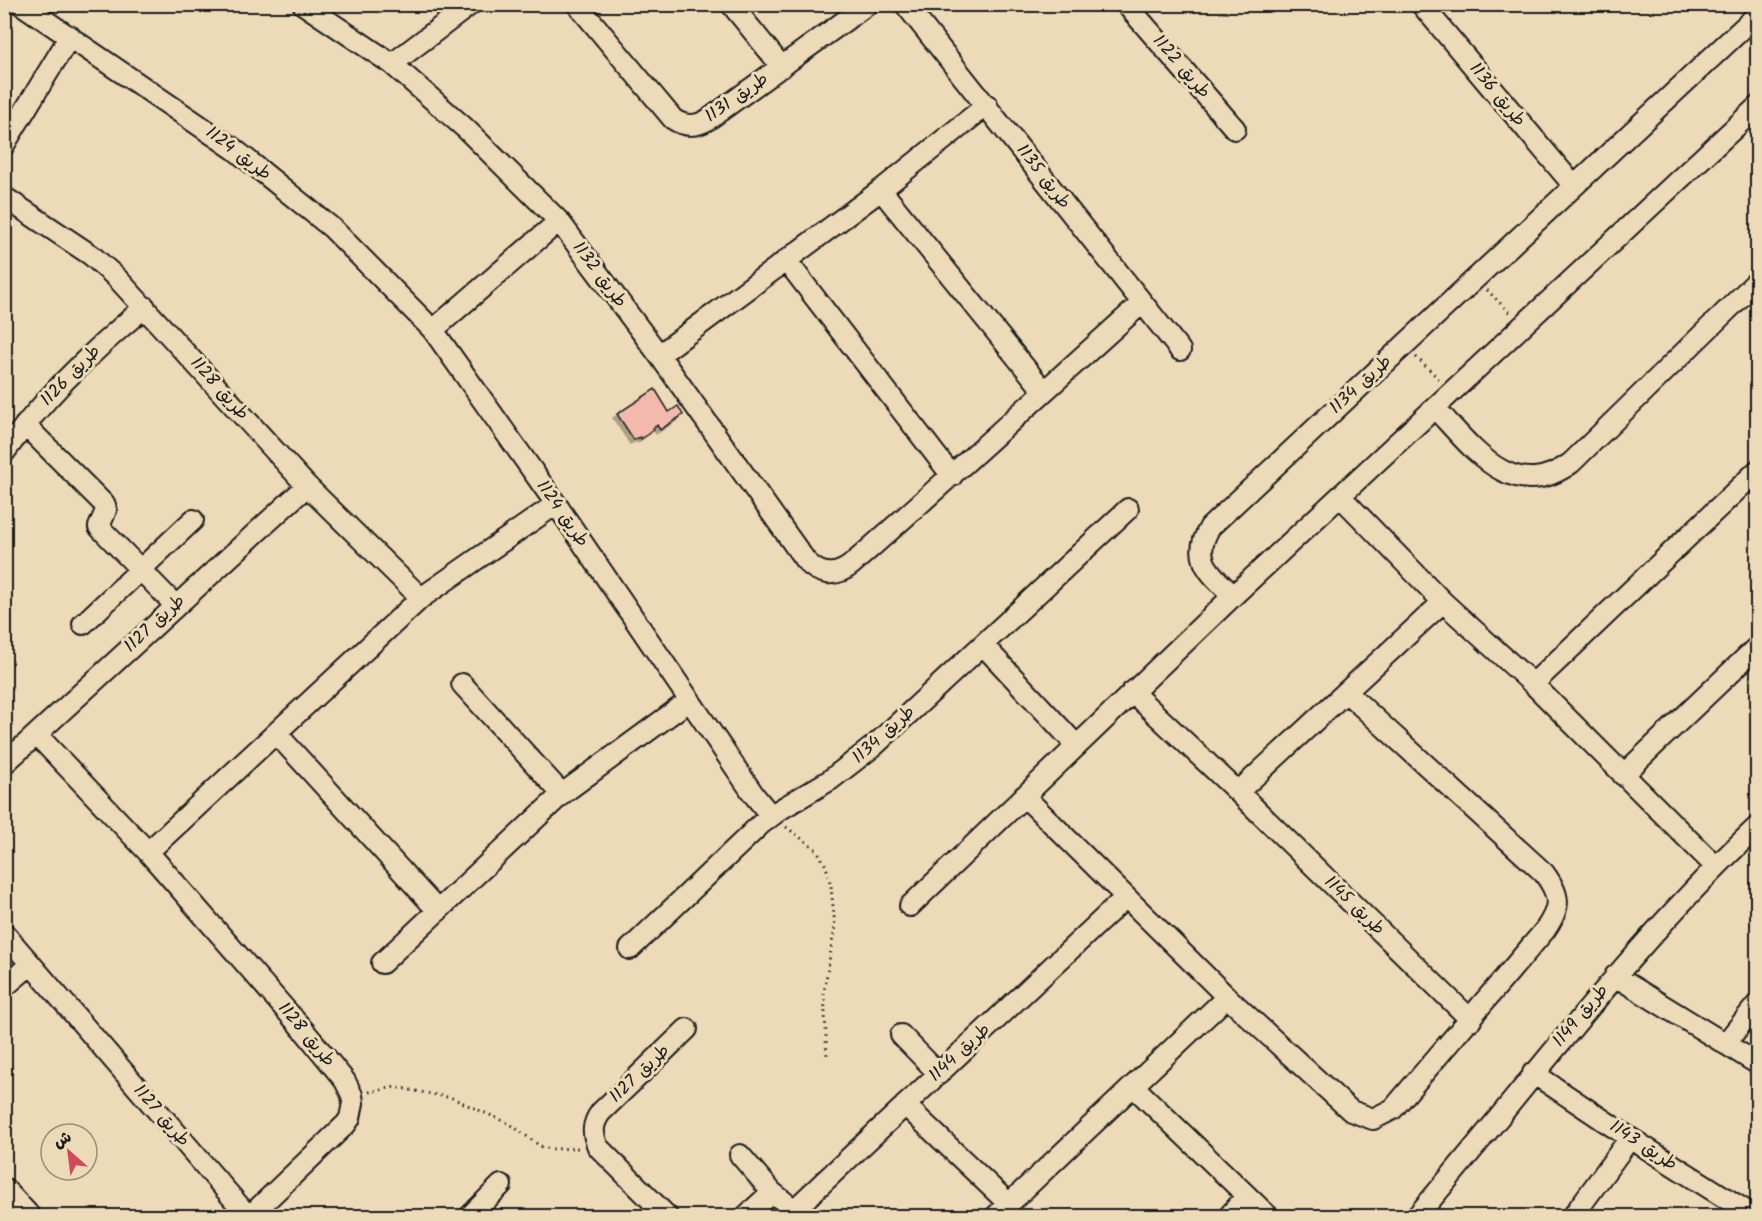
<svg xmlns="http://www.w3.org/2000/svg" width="1762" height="1221" viewBox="0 0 1762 1221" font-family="Kalam,'Playpen Sans Arabic',sans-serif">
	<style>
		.building { fill: #f2b9ac; stroke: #1c1c1c; stroke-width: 1.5; filter: url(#shadow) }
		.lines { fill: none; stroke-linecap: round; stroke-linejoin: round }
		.minor-casing { stroke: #1c1c1c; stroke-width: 24 }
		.path { stroke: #1c1c1c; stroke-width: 3; stroke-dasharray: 1.5 4.5; stroke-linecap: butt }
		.minor { stroke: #eddab8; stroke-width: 20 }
		.labels { text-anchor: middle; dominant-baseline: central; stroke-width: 6; stroke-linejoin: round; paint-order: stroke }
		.street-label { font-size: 18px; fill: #1c1c1c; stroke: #eddab8 }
	</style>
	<defs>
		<filter id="shadow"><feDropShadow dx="-4" dy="4" stdDeviation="0" flood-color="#0004"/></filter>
	</defs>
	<rect width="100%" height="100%" fill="#eddab8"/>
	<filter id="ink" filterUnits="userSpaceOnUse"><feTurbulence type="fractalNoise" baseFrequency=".0167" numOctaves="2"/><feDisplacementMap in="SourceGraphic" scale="12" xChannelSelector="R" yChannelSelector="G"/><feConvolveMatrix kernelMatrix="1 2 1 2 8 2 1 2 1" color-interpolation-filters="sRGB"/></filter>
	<g filter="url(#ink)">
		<path class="building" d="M655 389 669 412 678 406 683 415 660 430 657 425 653 428 654 430 641 439 640 437 634 440 617 414Z"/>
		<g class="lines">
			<g class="minor-casing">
				<path id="minor" d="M21 4 234 149 332 228 433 330 556 504 754 795 771 816
					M303 4 392 64 466 129 559 221 659 355 805 560C818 575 835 578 851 565 949 479 1045 390 1142 303
					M577 4 673 119C685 127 696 127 709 119L868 4
					M731 4 782 67
					M905 4 1180 350
					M1126 4 1235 129
					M1421 4 1574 186
					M392 64 471 4
					M4 145 70 36
					M881 190 1044 391
					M4 197 91 255 117 278 307 486 421 598
					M786 260 952 476
					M433 330 559 221
					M659 355 881 190 987 105
					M1435 408C1472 447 1512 506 1571 463L1758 280
					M25 425 105 505 106 510 99 527 175 605
					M4 453C44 397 93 350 145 307
					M1340 496 1443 602 1533 684 1715 866
					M1233 596C1212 574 1190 560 1210 527L1758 14
					M83 624 193 520
					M983 645 1077 746
					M462 684 562 794
					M1533 684 1758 470
					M1132 692 1238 792 1471 1020
					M276 733 438 911
					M37 735 148 852 306 1033 345 1081 352 1095 353 1103 350 1118 346 1124 250 1216
					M4 764 307 486
					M1623 775 1758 646
					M1238 792 1443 602
					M1024 796 1227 997 1351 1111 1373 1119 1393 1109 1545 930C1561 907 1561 896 1544 873L1346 692
					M148 852 421 598 556 504
					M910 906 1233 596 1758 106
					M4 933 248 1216
					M630 949 761 824 781 809 830 780 875 745 1128 509
					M382 963 562 794 690 700
					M1615 976 1758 1064
					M4 987 30 965
					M901 1035 939 1074
					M1725 1044 1758 1003
					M1533 1073 1630 1138 1754 1216
					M1133 1086 1268 1216
					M905 1105 1009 1204
					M740 1155 772 1192 802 1216
					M4 1188 30 1216
					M794 1210 1126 897
					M470 1216 501 1185
					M667 1216 598 1147C592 1133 592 1124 601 1112L687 1029
					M746 1216 772 1192
					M996 1216 1227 997
					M1229 1216 1247 1196
					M1417 1216C1529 1085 1631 945 1758 826
					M1573 1216 1630 1138"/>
			</g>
			<path class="path" d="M1487 290 1510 313
				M1416 357 1439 379
				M786 827 817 850 826 866 831 887 835 926 824 991 827 1058
				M369 1092 395 1087 452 1098 510 1124 540 1146 550 1149 581 1148"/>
			<use href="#minor" class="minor"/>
		</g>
	</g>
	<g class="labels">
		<g class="street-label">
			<text transform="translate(1181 67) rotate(49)">طريق 1122</text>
			<text transform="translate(1497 95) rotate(50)">طريق 1136</text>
			<text transform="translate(737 98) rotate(-35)">طريق 1131</text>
			<text transform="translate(238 154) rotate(37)">طريق 1124</text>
			<text transform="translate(1043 177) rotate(52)">طريق 1135</text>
			<text transform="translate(599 275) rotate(53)">طريق 1132</text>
			<text transform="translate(71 376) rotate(-46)">طريق 1126</text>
			<text transform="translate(1361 385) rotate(-43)">طريق 1134</text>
			<text transform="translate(219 389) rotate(48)">طريق 1128</text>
			<text transform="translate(562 514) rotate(55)">طريق 1124</text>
			<text transform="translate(155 624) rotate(-43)">طريق 1127</text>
			<text transform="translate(884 735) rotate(-42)">طريق 1134</text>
			<text transform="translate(1354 906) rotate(44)">طريق 1145</text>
			<text transform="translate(1581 1016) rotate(-50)">طريق 1149</text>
			<text transform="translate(306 1035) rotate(50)">طريق 1128</text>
			<text transform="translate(960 1053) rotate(-43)">طريق 1144</text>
			<text transform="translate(640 1074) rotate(-44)">طريق 1127</text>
			<text transform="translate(161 1116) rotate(49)">طريق 1127</text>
			<text transform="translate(1643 1146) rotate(33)">طريق 1143</text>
		</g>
	</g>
	<rect width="1762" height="1221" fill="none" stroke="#eddab8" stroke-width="24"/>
	<rect x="12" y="12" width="1738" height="1197" fill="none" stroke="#1c1c1c" stroke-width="2" filter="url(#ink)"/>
	<g transform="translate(69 1152) rotate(332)"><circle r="28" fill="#eddab8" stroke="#998e7a" stroke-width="1.5"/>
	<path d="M0-4.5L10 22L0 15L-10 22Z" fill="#d1495b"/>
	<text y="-9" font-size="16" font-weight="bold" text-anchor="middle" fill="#1c1c1c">ش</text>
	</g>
</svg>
